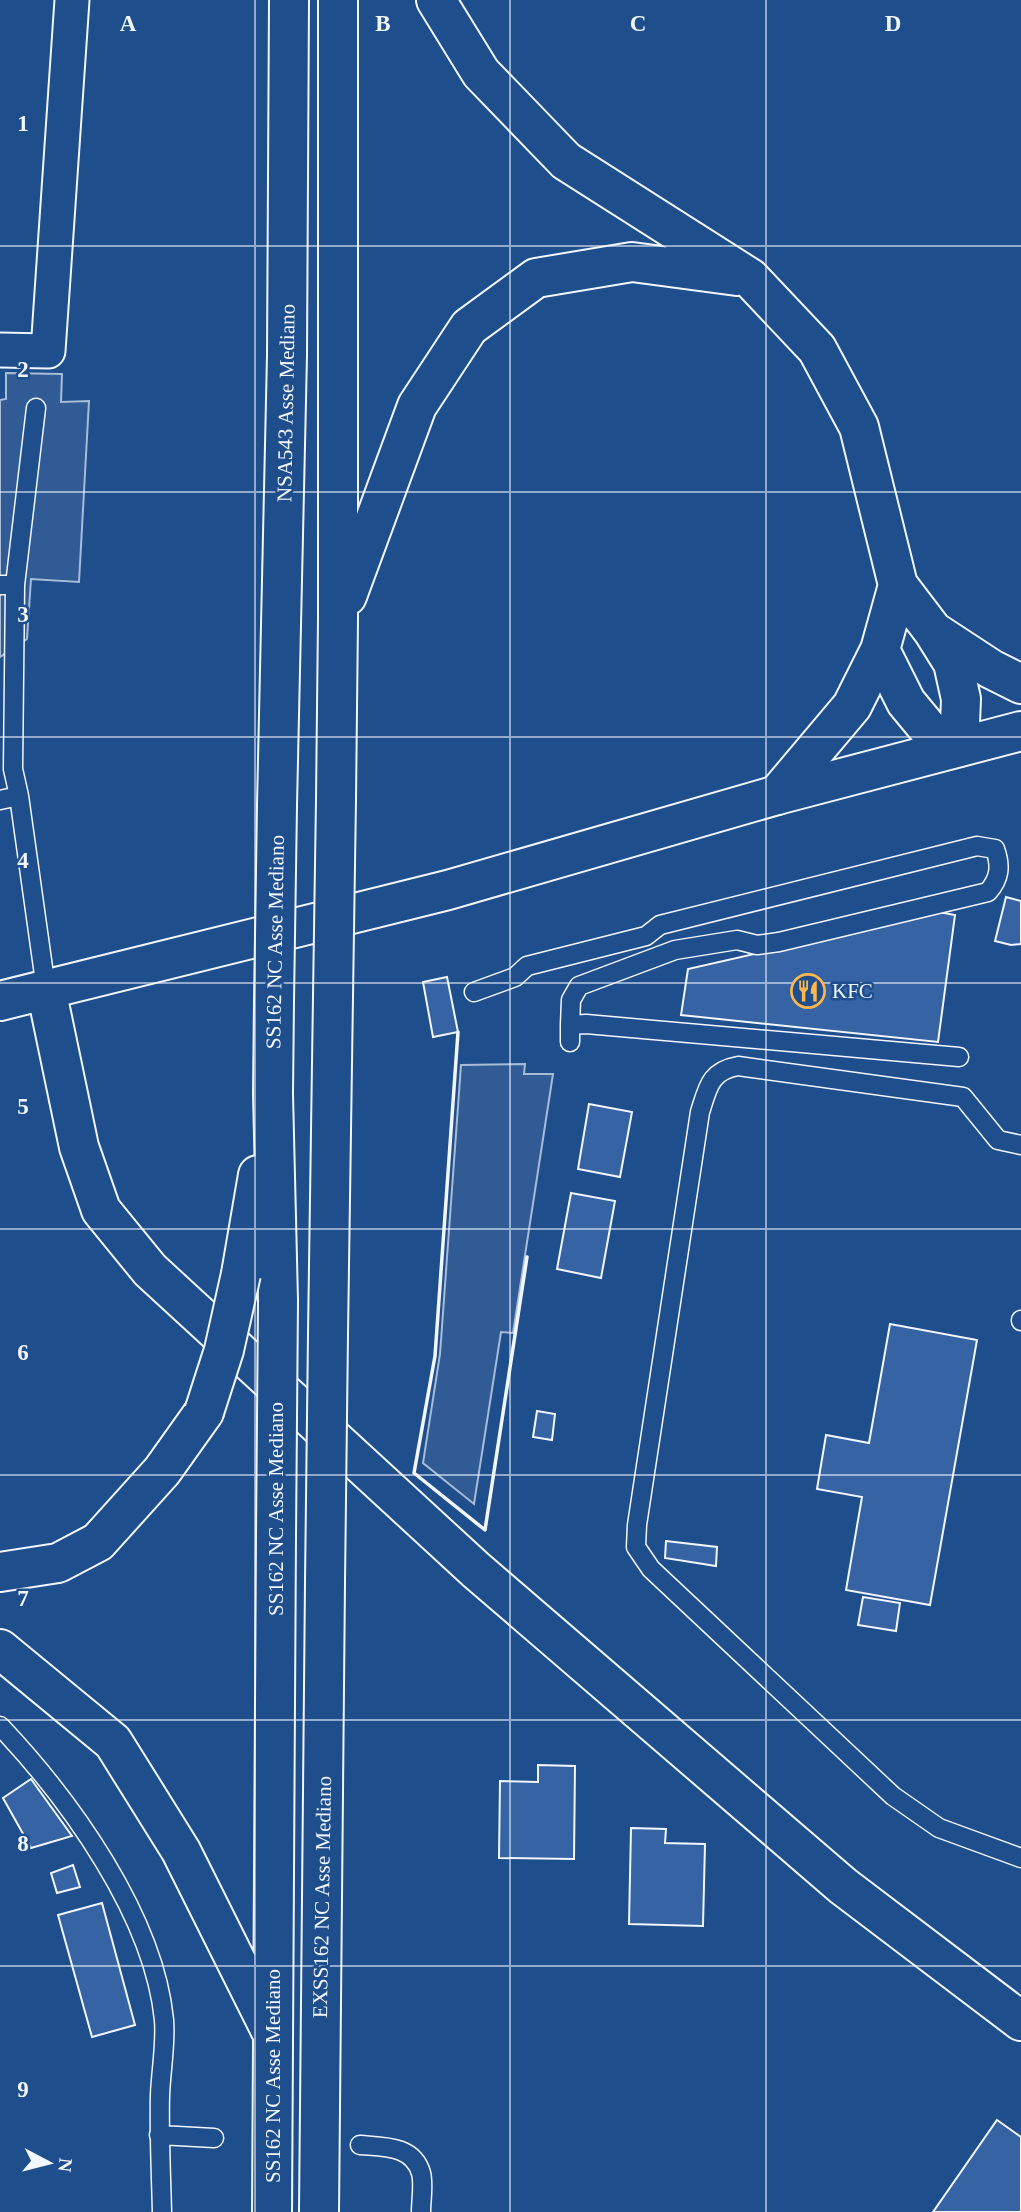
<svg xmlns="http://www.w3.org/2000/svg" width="1021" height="2212" viewBox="0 0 1021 2212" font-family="'Times New Roman',serif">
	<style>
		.built { fill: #305b95; stroke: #a8bbd7; stroke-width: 2 }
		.building { fill: #3563a3; stroke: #f2f6ff; stroke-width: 2 }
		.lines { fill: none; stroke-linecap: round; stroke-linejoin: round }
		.lane-casing { stroke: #f2f6ff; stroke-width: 21 }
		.street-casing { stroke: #f2f6ff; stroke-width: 37 }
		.secondary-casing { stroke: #f2f6ff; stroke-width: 42 }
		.primary-casing { stroke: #f2f6ff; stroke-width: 42 }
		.highway-casing { stroke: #f2f6ff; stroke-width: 42 }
		.lane { stroke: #1f4e8c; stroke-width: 18 }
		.street { stroke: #1f4e8c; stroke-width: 33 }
		.secondary { stroke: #1f4e8c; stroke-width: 38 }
		.primary { stroke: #1f4e8c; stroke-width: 38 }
		.highway { stroke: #1f4e8c; stroke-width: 38 }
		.highway-bridge-casing { stroke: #f2f6ff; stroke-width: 42; stroke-linecap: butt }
		.highway-bridge { stroke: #1f4e8c; stroke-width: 38 }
		.wall { stroke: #f2f6ff; stroke-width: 3.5 }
		.grid { fill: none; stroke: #f2f6ff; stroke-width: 2; stroke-opacity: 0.55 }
		.labels { text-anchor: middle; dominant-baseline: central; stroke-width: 5; stroke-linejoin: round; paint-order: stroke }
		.street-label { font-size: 21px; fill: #f2f6ff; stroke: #1f4e8c }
		.poi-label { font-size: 21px; fill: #f2f6ff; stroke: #1f4e8c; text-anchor: start }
		.grid-label { font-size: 23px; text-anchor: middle; font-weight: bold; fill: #f2f6ff; stroke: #1f4e8c; stroke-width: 5; stroke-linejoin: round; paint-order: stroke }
	</style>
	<rect width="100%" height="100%" fill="#1f4e8c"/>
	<path class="built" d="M6 373 62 374 61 402 89 401 79 582 31 579 27 639 0 657V400L6 399Z
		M525 1064 524 1074H553L513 1333 501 1332 474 1504 423 1463 440 1354 461 1065Z"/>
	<path class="building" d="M1006 897 1021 901V944L1011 945 995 941Z
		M939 912 955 915 938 1042 681 1015 688 969Z
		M447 977 458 1032 433 1037 423 982Z
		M589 1104 632 1112 620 1177 578 1169Z
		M571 1193 615 1201 601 1278 557 1269Z
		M890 1324 977 1340 930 1605 846 1590 862 1497 817 1489 826 1435 869 1443Z
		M537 1411 555 1414 552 1440 533 1437Z
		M666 1541 717 1547 716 1566 665 1558Z
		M863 1597 900 1603 896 1631 858 1625Z
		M538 1765 575 1766 574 1859 499 1858 500 1781 538 1782Z
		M31 1779 72 1836 31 1848 3 1798Z
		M631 1828 666 1829 665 1843 705 1844 703 1926 629 1924Z
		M73 1865 80 1887 57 1893 51 1873Z
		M102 1903 135 2025 92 2037 58 1915Z
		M997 2120 1021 2137V2212H933Z"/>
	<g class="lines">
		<g class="lane-casing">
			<path id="lane" d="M0 585H15L36 408
				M15 585 13 769 19 796
				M0 800 19 796 46 989
				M474 992 515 977 527 966 646 936 660 925 977 846 995 849C1001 866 1000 878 988 892L779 942 757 945 737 940 675 950 579 986 571 1000 570 1025
				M570 1042V1025L586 1024 959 1057
				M1021 1145 998 1140 963 1097 738 1066C710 1071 708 1087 700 1112L637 1525 636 1547 651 1569 893 1796 939 1828 1021 1858
				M1021 1321V1320
				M0 1726C70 1800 154 1916 164 2020 166 2044 161 2070 160 2095 159 2134 161 2173 162 2212
				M159 2135 214 2138
				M360 2145C383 2147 413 2145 421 2173 424 2184 421 2200 421 2212"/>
		</g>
		<g class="street-casing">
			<path id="street" d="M0 350 48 351 72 0"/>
		</g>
		<g class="secondary-casing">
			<path id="secondary" d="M46 989 79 1147 101 1210 150 1270 476 1570 843 1886 1021 2021"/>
		</g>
		<g class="primary-casing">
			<path id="primary" d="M0 1001 448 890 777 795 1021 731"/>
		</g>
		<g class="highway-casing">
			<path id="highway" d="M436 0 481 73 566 161 750 278 817 349 859 427 898 585 933 631 953 663 961 699 959 747
				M347 596 417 406 469 327 536 278 632 262 737 276
				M936 633 991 669 1021 684
				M880 650 906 702 930 731 950 749
				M777 795 852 706 880 650 898 585
				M336 799 338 619V0
				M277 805 287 355 289 0
				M274 1001 273 1094 278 1301
				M241 1274 258 1175
				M328 1334 333 996
				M0 1572 58 1563 98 1542 162 1471 204 1412
				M0 1649 113 1742 181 1851 270 2029
				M272 2212 276 1535
				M319 2212 325 1582"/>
		</g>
		<use href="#lane" class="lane"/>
		<use href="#street" class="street"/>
		<use href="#secondary" class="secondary"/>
		<use href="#primary" class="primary"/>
		<use href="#highway" class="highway"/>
		<g class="highway-bridge-casing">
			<path id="highway-bridge" d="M333 996 336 799
				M274 1001 277 805
				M204 1412 224 1350 241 1274
				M276 1535 278 1301
				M325 1582 328 1334"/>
		</g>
		<use href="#highway-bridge" class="highway-bridge"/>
		<path class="wall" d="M458 1032 435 1356 414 1473 485 1530 527 1257"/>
	</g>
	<path class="grid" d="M255 0V2212M510 0V2212M766 0V2212M0 246H1021M0 492H1021M0 737H1021M0 983H1021M0 1229H1021M0 1475H1021M0 1720H1021M0 1966H1021"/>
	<defs>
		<g id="restaurant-ring" transform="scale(1.75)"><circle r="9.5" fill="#1f4e8c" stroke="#ffb74d" stroke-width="1.5"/><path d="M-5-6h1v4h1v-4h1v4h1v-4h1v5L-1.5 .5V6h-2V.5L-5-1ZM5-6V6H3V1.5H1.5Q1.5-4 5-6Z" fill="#ffb74d"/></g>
	</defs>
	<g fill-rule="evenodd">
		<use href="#restaurant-ring" x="808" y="991"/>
	</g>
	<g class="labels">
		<g class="street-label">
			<text transform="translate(286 403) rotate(-89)">NSA543 Asse Mediano</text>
			<text transform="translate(275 942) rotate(-89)">SS162 NC Asse Mediano</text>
			<text transform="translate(276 1509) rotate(-90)">SS162 NC Asse Mediano</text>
			<text transform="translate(322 1897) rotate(-89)">EXSS162 NC Asse Mediano</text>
			<text transform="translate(273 2076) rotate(-90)">SS162 NC Asse Mediano</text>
		</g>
		<g class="poi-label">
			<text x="832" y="991">KFC</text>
		</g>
	</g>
	<g class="grid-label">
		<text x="128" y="31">A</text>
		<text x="383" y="31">B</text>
		<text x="638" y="31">C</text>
		<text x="893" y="31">D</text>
		<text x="23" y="131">1</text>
		<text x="23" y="377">2</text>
		<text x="23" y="622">3</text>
		<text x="23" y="868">4</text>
		<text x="23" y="1114">5</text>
		<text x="23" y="1360">6</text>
		<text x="23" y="1606">7</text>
		<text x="23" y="1851">8</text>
		<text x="23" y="2097">9</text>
	</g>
	<g transform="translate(49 2163) rotate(97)" stroke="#1f4e8c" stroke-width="5" paint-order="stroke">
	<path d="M0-5L12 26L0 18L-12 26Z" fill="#f2f6ff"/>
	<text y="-10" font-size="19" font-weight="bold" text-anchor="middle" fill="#f2f6ff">N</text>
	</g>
</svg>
